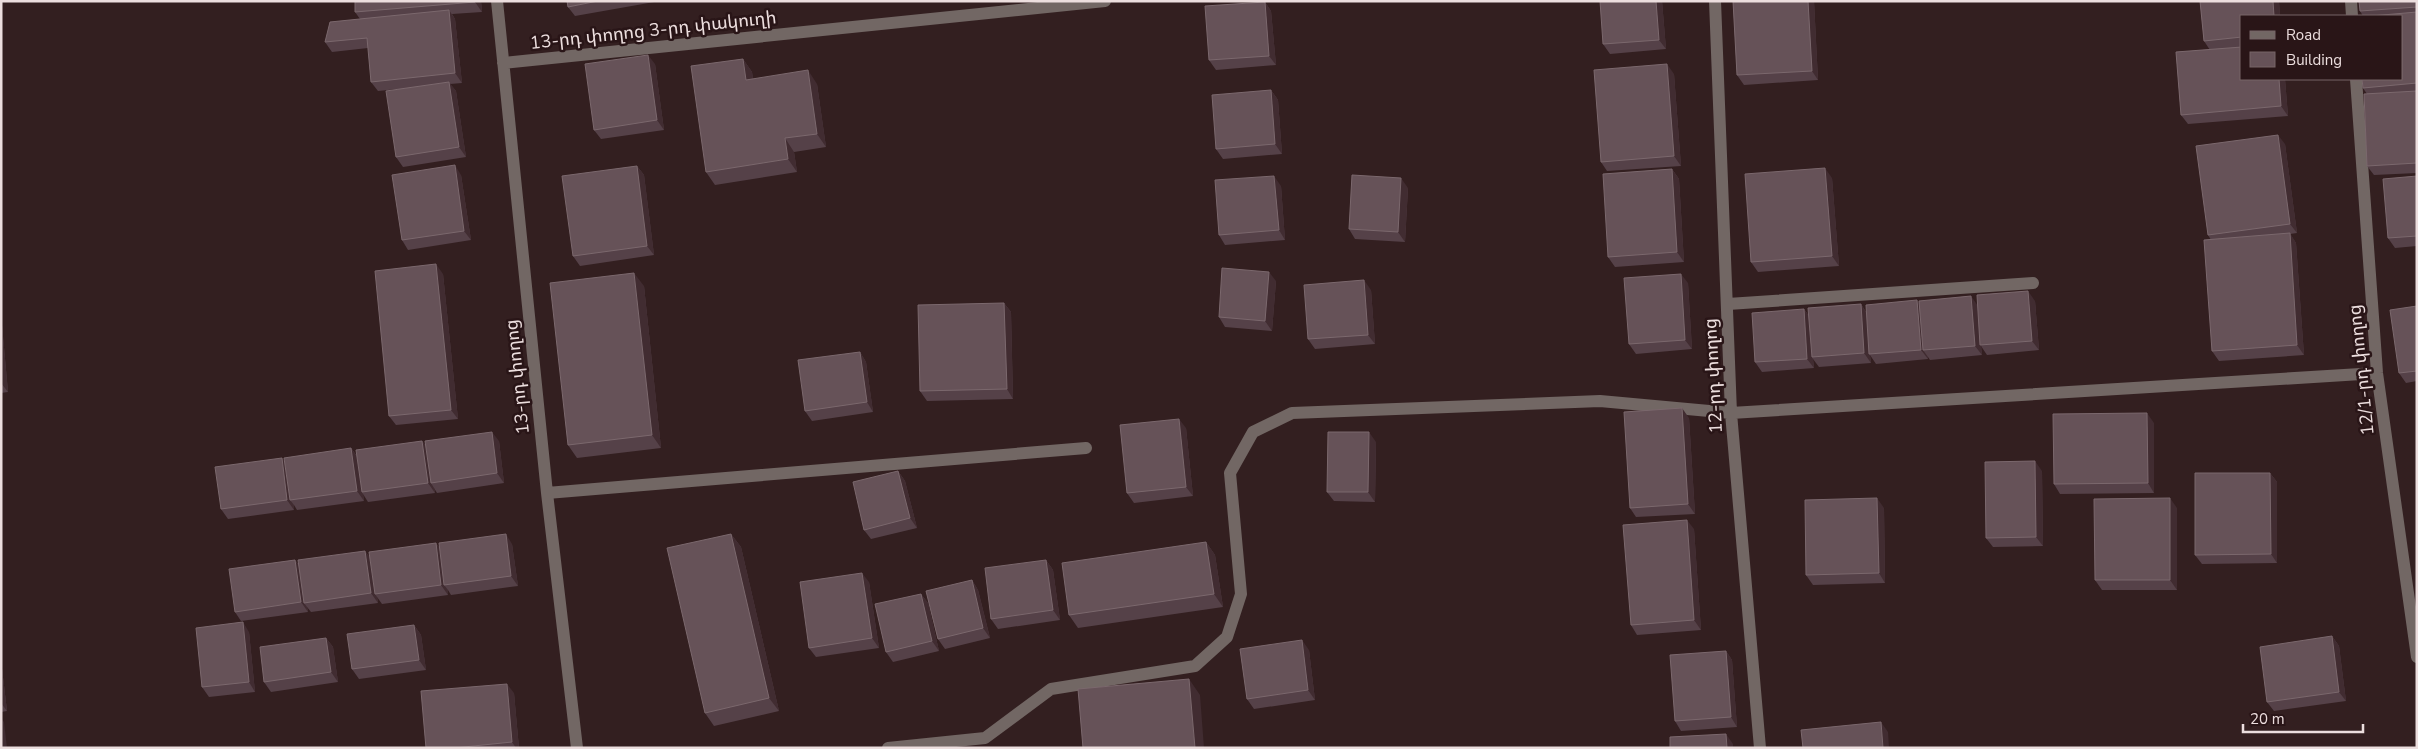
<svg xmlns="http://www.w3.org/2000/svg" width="2418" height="749" viewBox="0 0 2418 749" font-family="'Nunito Sans','Noto Sans Armenian',sans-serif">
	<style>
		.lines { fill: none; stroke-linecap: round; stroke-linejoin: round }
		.minor { stroke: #726764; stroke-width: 12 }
		.wall { fill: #554148 }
		.shaded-wall { fill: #412c31 }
		.building { fill: #665258; stroke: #7b686d }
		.labels { text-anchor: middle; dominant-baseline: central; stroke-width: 5; stroke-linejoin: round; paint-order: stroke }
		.street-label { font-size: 18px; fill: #ecdede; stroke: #291517 }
	</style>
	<rect width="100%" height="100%" fill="#331f20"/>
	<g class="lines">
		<path class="minor" d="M497 1 547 493 577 748
			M1715 1 1731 413 1760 748
			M2351 1 2352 16
			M503 63 1105 1
			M2356 79 2377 373 2417 657
			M1728 304 2033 283
			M547 493 1086 448
			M888 748 985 738 1051 689 1195 666 1227 637 1241 594 1230 473 1253 432 1292 413 1600 401 1731 413 2377 373"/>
	</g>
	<path class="wall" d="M355 1H481L482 12 452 14 455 19 462 83 450 84 456 91 466 157 403 167 396 157 398 89 378 91 371 82 368 48 332 52 325 42 360 19 355 12Z
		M567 1H660L575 16 568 7Z
		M1662 1 1666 49 1610 54 1603 44Z
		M1733 1H1814L1818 80 1744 85 1737 75Z
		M2200 1H2279L2280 16H2242V79H2285L2288 116 2188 124 2181 115 2176 52 2210 50 2204 41Z
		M2417 1V173L2374 175 2367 166V94L2363 88 2402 16H2363L2360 11Z
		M1265 2 1271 11 1276 65 1216 70 1209 60Z
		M743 59 752 72 753 79 817 84 826 147 794 152 797 172 715 185 706 172Z
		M655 64 664 130 601 139 594 130Z
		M1674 74 1681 166 1607 171 1601 162Z
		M1271 90 1278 100 1282 154 1223 159 1216 149Z
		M2285 144 2297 233 2290 234 2296 243 2304 355 2219 361 2212 351 2211 240 2208 235Z
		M637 166 644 175 654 255 580 266 573 256Z
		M1672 169 1679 179 1684 262 1615 267 1608 257Z
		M461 175 471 240 408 250 402 240Z
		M2417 176V246L2395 248 2388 238Z
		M1832 178 1839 266 1758 272 1751 262Z
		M1281 186 1285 240 1225 245 1219 235Z
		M1408 188 1405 242 1355 239 1349 229Z
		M443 274 458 419 396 425 389 416Z
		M1276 281 1272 331 1225 327 1219 317Z
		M1688 283 1692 349 1636 354 1629 344Z
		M644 286 661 448 577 458 568 445Z
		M1371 290 1375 344 1315 349 1308 339Z
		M2035 301 2039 350 1987 355 1981 346 1982 355 1930 360 1928 357V359L1876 364 1870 355 1871 363 1819 367 1813 359 1814 368 1762 372 1755 362 1804 309 1809 316 1861 304 1866 312 1919 303 1977 305Z
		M1004 303 1011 312 1013 399 927 401 920 391Z
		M2417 306V381L2406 383 2399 373Z
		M1 314 8 392 1 393Z
		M860 352 866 362 873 412 812 421 805 411Z
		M1689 418 1695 514 1636 517 1630 508Z
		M2154 423V493L2060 494 2054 484Z
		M1186 428 1193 496 1134 503 1127 493Z
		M422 441 426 446 499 441 504 483 437 493 434 488 435 493 368 502 363 494 364 501 297 510 294 505V510L228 519 221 509 285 463 351 448 357 456Z
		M1376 442 1375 502 1334 501 1327 492Z
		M898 471 905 481 917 528 871 539 864 530Z
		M2042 471 2043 546 1993 547 1986 538Z
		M2270 473 2277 482V563L2202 564 2195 555Z
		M1884 508 1885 583 1813 585 1806 575Z
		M2177 508V590H2102L2095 580Z
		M1694 529 1701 630 1637 635 1631 625Z
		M731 534 741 547 779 711 714 726 705 713Z
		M1206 542 1215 555 1223 607 1078 628 1069 615Z
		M436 543 440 549 512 544 518 586 451 595 448 590V595L382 604 377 597 378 603 311 612 307 607 308 612 241 621 235 612 295 560 299 565 365 551 370 558Z
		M1046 560 1053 570 1060 620 998 629 991 619Z
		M972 580 978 590 990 638 945 649 938 639Z
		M869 582 879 648 816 657 809 648Z
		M921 594 928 603 939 651 893 662 886 652Z
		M414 625 421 635 426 670 359 679 352 669Z
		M249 632 255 692 209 697 202 687Z
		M2332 636 2339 646 2346 701 2274 711 2267 702Z
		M326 638 333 647 338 682 271 692 264 682Z
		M1309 650 1315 700 1254 709 1247 699Z
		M1726 651 1732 660 1737 727 1681 731 1675 721Z
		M1 660 7 711 1 712Z
		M514 693 519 748H426Z"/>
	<path class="shaded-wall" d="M475 1H481L482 12 475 2Z
		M1656 1H1662L1666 49 1659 40Z
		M1808 1H1814L1818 80 1812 71Z
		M2273 1H2279L2280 16H2274Z
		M1265 2 1271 11 1276 65 1269 56Z
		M449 10 455 19 462 83 455 73Z
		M648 55 655 64 664 130 657 120Z
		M743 59 752 72 755 93 746 80Z
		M1667 64 1674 74 1681 166 1674 156Z
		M808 70 817 84 826 147 817 134Z
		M2279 79H2285L2288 116 2281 106Z
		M449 82 456 91 466 157 459 147Z
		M1271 90 1278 100 1282 154 1275 144Z
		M2278 135 2285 144 2297 233 2290 224Z
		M785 138 794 152 797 172 788 159Z
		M455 165 461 175 471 240 464 231Z
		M637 166 644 175 654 255 647 246Z
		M1825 168 1832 178 1839 266 1832 256Z
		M1672 169 1679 179 1684 262 1677 252Z
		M1274 176 1281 186 1285 240 1279 230Z
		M1401 178 1408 188 1405 242 1398 232Z
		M2290 233 2296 243 2304 355 2297 345Z
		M436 264 443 274 458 419 451 410Z
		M1269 272 1276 281 1272 331 1265 321Z
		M634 273 644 286 661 448 652 435Z
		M1681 274 1688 283 1692 349 1685 340Z
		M1364 280 1371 290 1375 344 1368 335Z
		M2028 291 2035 301 2039 350 2032 341Z
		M1971 296 1978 306 1982 355 1975 346Z
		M1917 300 1924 310 1923 350 1928 357V359L1921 350Z
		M1004 303 1011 312 1013 399 1007 389Z
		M1861 304 1867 314 1869 354 1870 355 1871 363 1864 353Z
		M1804 309 1811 319 1812 357 1813 359 1814 368 1807 359Z
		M1 314 8 392 1 383Z
		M860 352 866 362 873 412 867 402Z
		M1682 408 1689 418 1695 514 1688 504Z
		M2147 413 2154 423V493L2148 483Z
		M1179 419 1186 428 1193 496 1186 487Z
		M492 432 499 441 504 483 497 473Z
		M1369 432 1376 442 1375 502 1368 492Z
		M422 441 429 450 431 483 434 488 435 493 428 483Z
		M351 448 358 458 362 492 363 494 364 501 357 491Z
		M282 458 289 468 290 500 294 505V510L287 500Z
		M2035 461 2042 471 2043 546 2036 537Z
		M898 471 905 481 917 528 910 518Z
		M2270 473 2277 482V563L2271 554Z
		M1877 498 1884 508 1885 583 1879 573Z
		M2170 498 2177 508V590L2170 580Z
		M1687 520 1694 529 1701 630 1694 620Z
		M506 534 512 544 518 586 511 576Z
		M731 534 741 547 779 711 769 698Z
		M1206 542 1215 555 1223 607 1214 594Z
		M436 543 443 553 444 585 448 590V595L441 585Z
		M365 551 372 560 375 594 377 597 378 603 371 593Z
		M295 560 302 570 304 603 307 607 308 612 301 602Z
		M1046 560 1053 570 1060 620 1053 610Z
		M862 573 869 582 879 648 872 638Z
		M972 580 978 590 990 638 983 628Z
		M921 594 928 603 939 651 932 641Z
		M243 622 249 632 255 692 249 682Z
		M414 625 421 635 426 670 419 660Z
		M2332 636 2339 646 2346 701 2339 692Z
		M326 638 333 647 338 682 331 672Z
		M1302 640 1309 650 1315 700 1308 690Z
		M1726 651 1732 660 1737 727 1731 717Z
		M1 660 7 711 1 703Z
		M1189 679 1200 695 1204 748H1195Z
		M507 684 514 693 519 748H516L512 742Z
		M1 718 4 722 7 748H1Z
		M1881 722 1888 732 1889 748H1883Z
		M1726 734 1733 744V748H1727Z"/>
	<path class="building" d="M355 1H475V2L355 12Z
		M567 1H598L568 7Z
		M1600 1H1656L1659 40 1603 44Z
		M1733 1H1808L1812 71 1737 75Z
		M2200 1H2273L2274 16H2242V37L2204 41Z
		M2359 1H2417V7L2360 11Z
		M1265 2 1269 56 1209 60 1205 6Z
		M449 10 455 73 371 82 367 38 325 42 330 22Z
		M2417 12V83L2363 88 2362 79H2402V16H2371Z
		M2242 47V79H2279L2281 106 2181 115 2176 52Z
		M648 55 657 120 594 130 585 64Z
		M743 59 746 80 808 70 817 134 785 138 788 159 706 172 691 66Z
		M1667 64 1674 156 1601 162 1594 70Z
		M449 82 459 147 396 157 386 91Z
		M1271 90 1275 144 1216 149 1212 95Z
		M2417 91V163L2367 166 2364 94Z
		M2278 135 2290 224 2208 235 2196 146Z
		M455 165 464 231 402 240 392 175Z
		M637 166 647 246 573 256 562 176Z
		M1825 168 1832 256 1751 262 1745 174Z
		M1672 169 1677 252 1608 257 1603 174Z
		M1352 175 1401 178 1398 232 1349 229Z
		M1274 176 1279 230 1219 235 1215 180Z
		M2417 176V236L2388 238 2383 179Z
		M2290 233 2297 345 2212 351 2204 240Z
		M436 264 451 410 389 416 375 271Z
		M1222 268 1269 272 1265 321 1219 317Z
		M634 273 652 435 568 445 550 283Z
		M1681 274 1685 340 1629 344 1624 278Z
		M1364 280 1368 335 1308 339 1304 285Z
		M2028 291 2032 341 1980 345 1977 295Z
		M1971 296 1975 346 1923 350 1919 301Z
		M1917 300 1921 350 1869 354 1866 305Z
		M1004 303 1007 389 920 391 918 305Z
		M1861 304 1864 353 1812 357 1808 308Z
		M2417 306V371L2399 373 2390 310Z
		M1804 309 1807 359 1755 362 1752 313Z
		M860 352 867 402 805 411 798 360Z
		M1682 408 1688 504 1630 508 1624 412Z
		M2147 413 2148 483 2054 484 2053 414Z
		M1179 419 1186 487 1127 493 1120 425Z
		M492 432 497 473 431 483 425 441Z
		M1328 432H1369L1368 492H1327Z
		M422 441 428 483 362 492 356 450Z
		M351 448 357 491 290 500 284 458Z
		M282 458 287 500 221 509 215 467Z
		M2035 461 2036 537 1986 538 1985 462Z
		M898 471 910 518 864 530 853 482Z
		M2195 473H2270L2271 554 2195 555Z
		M1877 498 1879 573 1806 575 1805 500Z
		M2170 498V580H2095L2094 499Z
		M1687 520 1694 620 1631 625 1623 525Z
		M506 534 511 576 444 585 439 543Z
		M731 534 769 698 705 713 667 548Z
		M1206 542 1214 594 1069 615 1062 563Z
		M436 543 441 585 375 594 369 552Z
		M365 551 371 593 304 603 298 560Z
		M295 560 301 602 235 612 229 569Z
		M1046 560 1053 610 991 619 985 568Z
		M862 573 872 638 809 648 800 582Z
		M972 580 983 628 938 639 926 591Z
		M921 594 932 641 886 652 875 604Z
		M243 622 249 682 202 687 196 628Z
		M414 625 419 660 352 669 347 634Z
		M2332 636 2339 692 2267 702 2260 647Z
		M326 638 331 672 264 682 260 647Z
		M1302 640 1308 690 1247 699 1240 649Z
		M1726 651 1731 717 1675 721 1670 655Z
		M1189 679 1195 748H1083L1078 689Z
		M507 684 512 742 454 748H426L421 691Z
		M1881 722 1883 748H1803L1801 730Z
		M1726 734 1727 748H1670V737Z"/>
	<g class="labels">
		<g class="street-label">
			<text transform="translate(653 30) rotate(-6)">13-րդ փողոց 3-րդ փակուղի</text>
			<text transform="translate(2361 370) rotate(-96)">12/1-րդ փողոց</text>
			<text transform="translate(1713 376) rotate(-93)">12-րդ փողոց</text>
			<text transform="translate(517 377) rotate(-96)">13-րդ փողոց</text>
		</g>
	</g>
	<rect width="2418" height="749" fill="none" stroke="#ecdede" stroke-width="5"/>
	<rect x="2240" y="15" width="162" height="65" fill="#291517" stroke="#776567"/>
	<rect x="2250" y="31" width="25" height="8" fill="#726764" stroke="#776567"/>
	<text x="2286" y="40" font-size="15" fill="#ecdede">Road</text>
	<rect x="2250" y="52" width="25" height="15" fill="#665258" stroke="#776567"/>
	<text x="2286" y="65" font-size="15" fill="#ecdede">Building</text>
	<path d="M2243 724v8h120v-8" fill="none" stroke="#ecdede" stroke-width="2.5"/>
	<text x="2250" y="724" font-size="15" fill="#ecdede" stroke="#291517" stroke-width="4" paint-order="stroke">20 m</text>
</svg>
